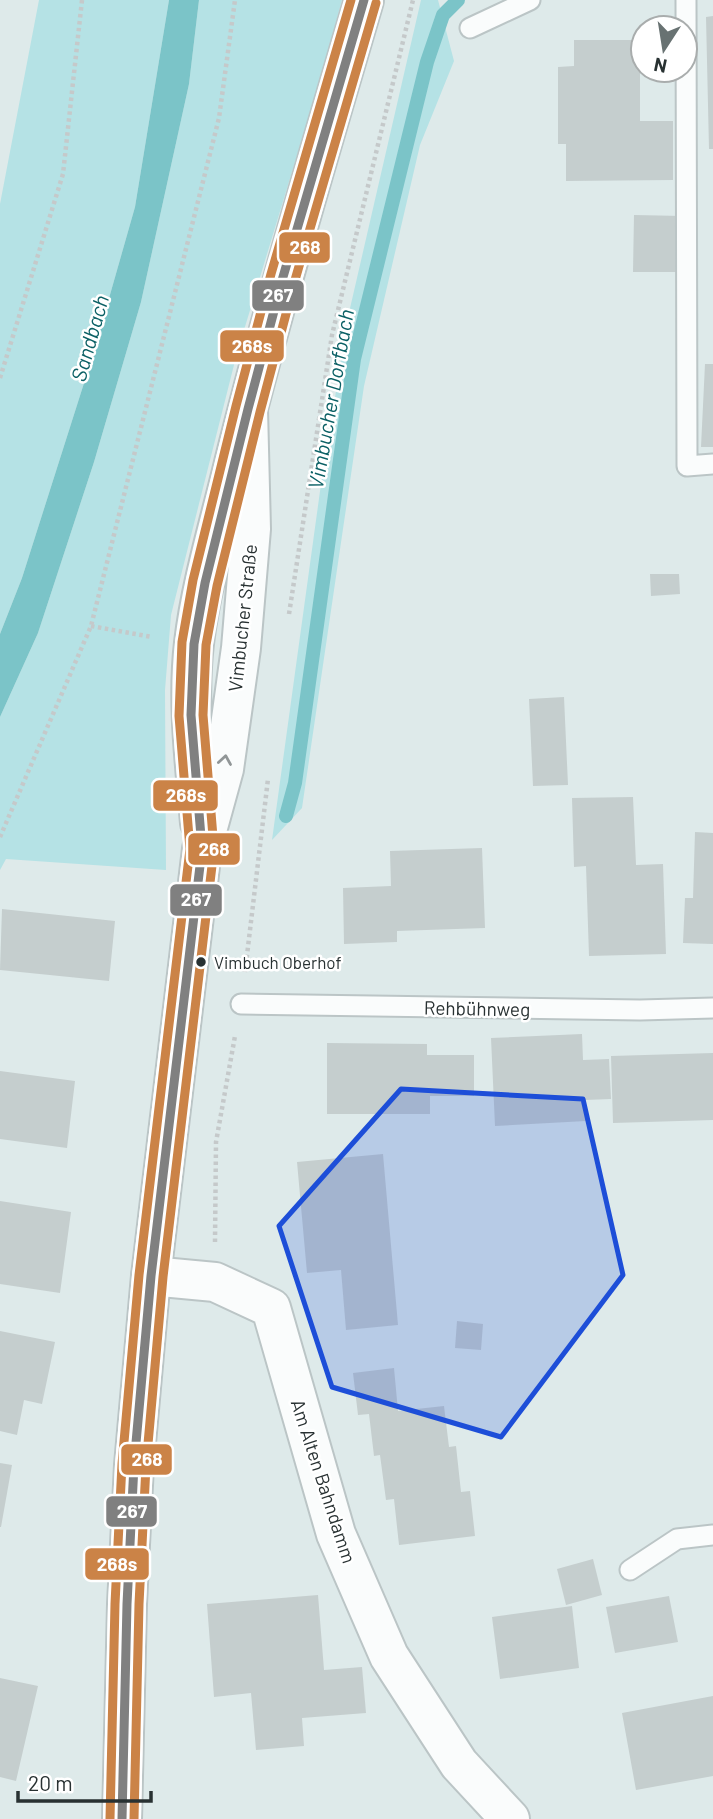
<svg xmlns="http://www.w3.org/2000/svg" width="713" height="1819" viewBox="0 0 713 1819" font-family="Barlow,sans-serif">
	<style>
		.green { fill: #b5e2e5 }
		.water { fill: #7bc4c8 }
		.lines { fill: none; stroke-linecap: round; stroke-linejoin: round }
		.stream { stroke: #7bc4c8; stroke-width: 14 }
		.building { fill: #c5cece }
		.service-casing { stroke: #bbc5c6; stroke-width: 23 }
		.minor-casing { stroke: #bbc5c6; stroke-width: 42 }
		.tertiary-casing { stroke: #bbc5c6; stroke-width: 42 }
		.path { stroke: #c5c9ca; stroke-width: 4.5; stroke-dasharray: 3.5 3.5; stroke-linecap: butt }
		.service { stroke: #fafcfc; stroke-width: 19 }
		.minor { stroke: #fafcfc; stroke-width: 38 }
		.tertiary { stroke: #fafcfc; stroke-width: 38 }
		.bus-1-casing { stroke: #fff; stroke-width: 14 }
		.bus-2-casing { stroke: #fff; stroke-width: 14 }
		.bus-3-casing { stroke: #fff; stroke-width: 14 }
		.bus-1 { stroke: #808080; stroke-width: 9 }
		.bus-2 { stroke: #cb8347; stroke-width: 9 }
		.bus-3 { stroke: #cb8347; stroke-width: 9 }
		.oneway { stroke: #919697 }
		.marked { fill: #1d4ed8; fill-opacity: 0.2; stroke: #1d4ed8; stroke-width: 5; stroke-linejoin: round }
		.bus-dot { fill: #283132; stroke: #fff; stroke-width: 2.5 }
		.labels { text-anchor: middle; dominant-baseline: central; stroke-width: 5; stroke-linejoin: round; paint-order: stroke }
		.bus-label { font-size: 17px; fill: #283132; stroke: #fff; text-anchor: start }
		.street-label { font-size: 19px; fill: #283132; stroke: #fff }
		.water-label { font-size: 21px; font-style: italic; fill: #0b6065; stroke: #fff }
		.line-badge { stroke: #fff; stroke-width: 2.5 }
		.badge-label { font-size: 19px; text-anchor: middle; font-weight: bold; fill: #fff }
	</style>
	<rect width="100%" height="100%" fill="#deeaea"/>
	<path class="green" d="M39 0H169L135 207 92 358 22 578 0 634V204Z
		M199 0H342L322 73 237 353 171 615 165 690 166 870 6 859 0 870V717L38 633 94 462 141 302 189 84Z
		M421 0H438L454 61 420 145 364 386 302 808 272 840 321 484 348 317Z"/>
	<path class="water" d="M169 0H199L189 84 141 302 94 462 38 633 0 717V634L22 578 92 358 135 207Z"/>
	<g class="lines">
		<path class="stream" d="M286 816 295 783 354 359 427 62 443 15 458 0"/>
	</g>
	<path class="building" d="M713 16V149H709L706 17Z
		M574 40H640V121H673V180L566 181V144H558V67L574 66Z
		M634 215 683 216V272H633Z
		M705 364H713V447H701Z
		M650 574H679L680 594 651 596Z
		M564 697 568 785 533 786 529 699Z
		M633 797 636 865 663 864 666 954 589 956 586 866 574 867 572 798Z
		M695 832 713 833V944L683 943 685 898H693Z
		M482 848 485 928 397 931V942L344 944 343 888 391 886 390 851Z
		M2 909 115 921 109 981 0 970Z
		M582 1034 583 1060 609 1059 611 1099 585 1100 586 1121 495 1126 491 1038Z
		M327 1043 427 1044V1055H474V1096H430V1114H327Z
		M713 1053V1120L613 1123 611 1056Z
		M0 1071 75 1081 67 1148 0 1139Z
		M383 1154 398 1325 346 1330 341 1270 307 1273 297 1162Z
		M0 1201 71 1212 60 1293 0 1284Z
		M457 1321 483 1324 481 1350 455 1348Z
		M0 1331 55 1342 42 1404 24 1400 17 1435 0 1431Z
		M394 1368 398 1411 444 1406 449 1447 456 1446 461 1492 470 1491 475 1536 399 1545 394 1499 386 1500 380 1455 374 1456 369 1414 358 1415 353 1373Z
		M0 1463 12 1465 1 1527H0Z
		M593 1559 602 1595 566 1605 557 1569Z
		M318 1595 324 1670 362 1667 366 1713 302 1718 304 1746 256 1750 251 1693 214 1697 207 1604Z
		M669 1596 678 1642 615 1653 606 1607Z
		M572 1606 579 1668 500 1679 492 1617Z
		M0 1678 38 1686 16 1781 0 1777Z
		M713 1696V1776L636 1790 622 1713Z"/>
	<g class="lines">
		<g class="service-casing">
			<path id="service" d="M686 0 687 466 713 464
				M470 28 530 0
				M241 1004 640 1010 713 1008
				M630 1570 677 1539 713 1535"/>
		</g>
		<g class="minor-casing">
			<path id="minor" d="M151 1276 215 1282 271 1308 336 1534 389 1656 459 1764 510 1819"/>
		</g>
		<g class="tertiary-casing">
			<path id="tertiary" d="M200 823C195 763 187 703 194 643 201 583 220 522 234 463 273 307 319 154 364 0
				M122 1819 127 1604 134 1465 151 1276 202 849 224 769 241 648 251 529 248 409"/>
		</g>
		<path class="path" d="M0 378 63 174 82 0
			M289 614 332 335 413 0
			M91 626 152 637
			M0 837 91 626 219 118 235 0
			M245 972 268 779
			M215 1242 216 1142 235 1036"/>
		<use href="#service" class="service"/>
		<use href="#minor" class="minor"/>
		<use href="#tertiary" class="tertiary"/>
		<g class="bus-1-casing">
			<path id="bus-1" d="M122 1819 127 1604 134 1465 151 1276 202 849 191 715 194 644 205 583 248 409 283 277 364 0"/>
		</g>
		<g class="bus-2-casing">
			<path id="bus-2" d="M134 1819 139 1604 146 1466 163 1277 214 849 203 715 206 645 217 586 260 412 295 280 376 3"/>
		</g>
		<g class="bus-3-casing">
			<path id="bus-3" d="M110 1819 115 1604 122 1464 139 1275 190 849 179 716 182 642 193 580 236 406 271 274 351 0"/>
		</g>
		<use href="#bus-1" class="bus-1"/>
		<use href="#bus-2" class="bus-2"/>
		<use href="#bus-3" class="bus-3"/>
	</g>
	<defs><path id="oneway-chevron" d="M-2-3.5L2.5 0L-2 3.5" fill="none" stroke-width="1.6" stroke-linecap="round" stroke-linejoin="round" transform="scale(1.75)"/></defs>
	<use class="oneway" href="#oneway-chevron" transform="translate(225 760) rotate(-81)"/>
	<path class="marked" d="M401 1089 583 1099 623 1275 501 1437 332 1387 279 1226Z"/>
	<circle class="bus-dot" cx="201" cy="962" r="6"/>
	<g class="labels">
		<g class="bus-label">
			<text x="214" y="962">Vimbuch Oberhof</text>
		</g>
		<g class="street-label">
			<text transform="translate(242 618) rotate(-84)">Vimbucher Straße</text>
			<text transform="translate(477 1008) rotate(1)">Rehbühnweg</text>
			<text transform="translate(324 1481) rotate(72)">Am Alten Bahndamm</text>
		</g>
		<g class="water-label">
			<text transform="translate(89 338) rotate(-74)">Sandbach</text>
			<text transform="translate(330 399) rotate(-80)">Vimbucher Dorfbach</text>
		</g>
	</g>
	<g class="line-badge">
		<rect x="278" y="231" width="53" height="33" rx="7" fill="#cb8347"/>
		<rect x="251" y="279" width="54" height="33" rx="7" fill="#808080"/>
		<rect x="219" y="329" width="66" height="34" rx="7" fill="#cb8347"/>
		<rect x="152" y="779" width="67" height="33" rx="7" fill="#cb8347"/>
		<rect x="187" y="832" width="54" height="34" rx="7" fill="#cb8347"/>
		<rect x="169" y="883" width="54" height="34" rx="7" fill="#808080"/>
		<rect x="120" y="1443" width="53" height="33" rx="7" fill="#cb8347"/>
		<rect x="105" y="1495" width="53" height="33" rx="7" fill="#808080"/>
		<rect x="84" y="1547" width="66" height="34" rx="7" fill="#cb8347"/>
	</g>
	<g class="badge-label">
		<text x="305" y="254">268</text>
		<text x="278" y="302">267</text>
		<text x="252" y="353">268s</text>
		<text x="186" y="802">268s</text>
		<text x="214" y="856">268</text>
		<text x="196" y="906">267</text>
		<text x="147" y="1466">268</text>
		<text x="132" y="1518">267</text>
		<text x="117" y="1571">268s</text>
	</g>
	<g transform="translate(664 49) rotate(192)"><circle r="33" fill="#ffffff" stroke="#a9adad" stroke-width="2"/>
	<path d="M0-5L12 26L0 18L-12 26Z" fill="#687272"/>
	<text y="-10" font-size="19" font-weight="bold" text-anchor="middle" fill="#283132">N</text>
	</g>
	<path d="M18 1791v10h133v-10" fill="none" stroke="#283132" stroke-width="3.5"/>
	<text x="28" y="1791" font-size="21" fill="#283132" stroke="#ffffff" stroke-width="5" paint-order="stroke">20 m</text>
</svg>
